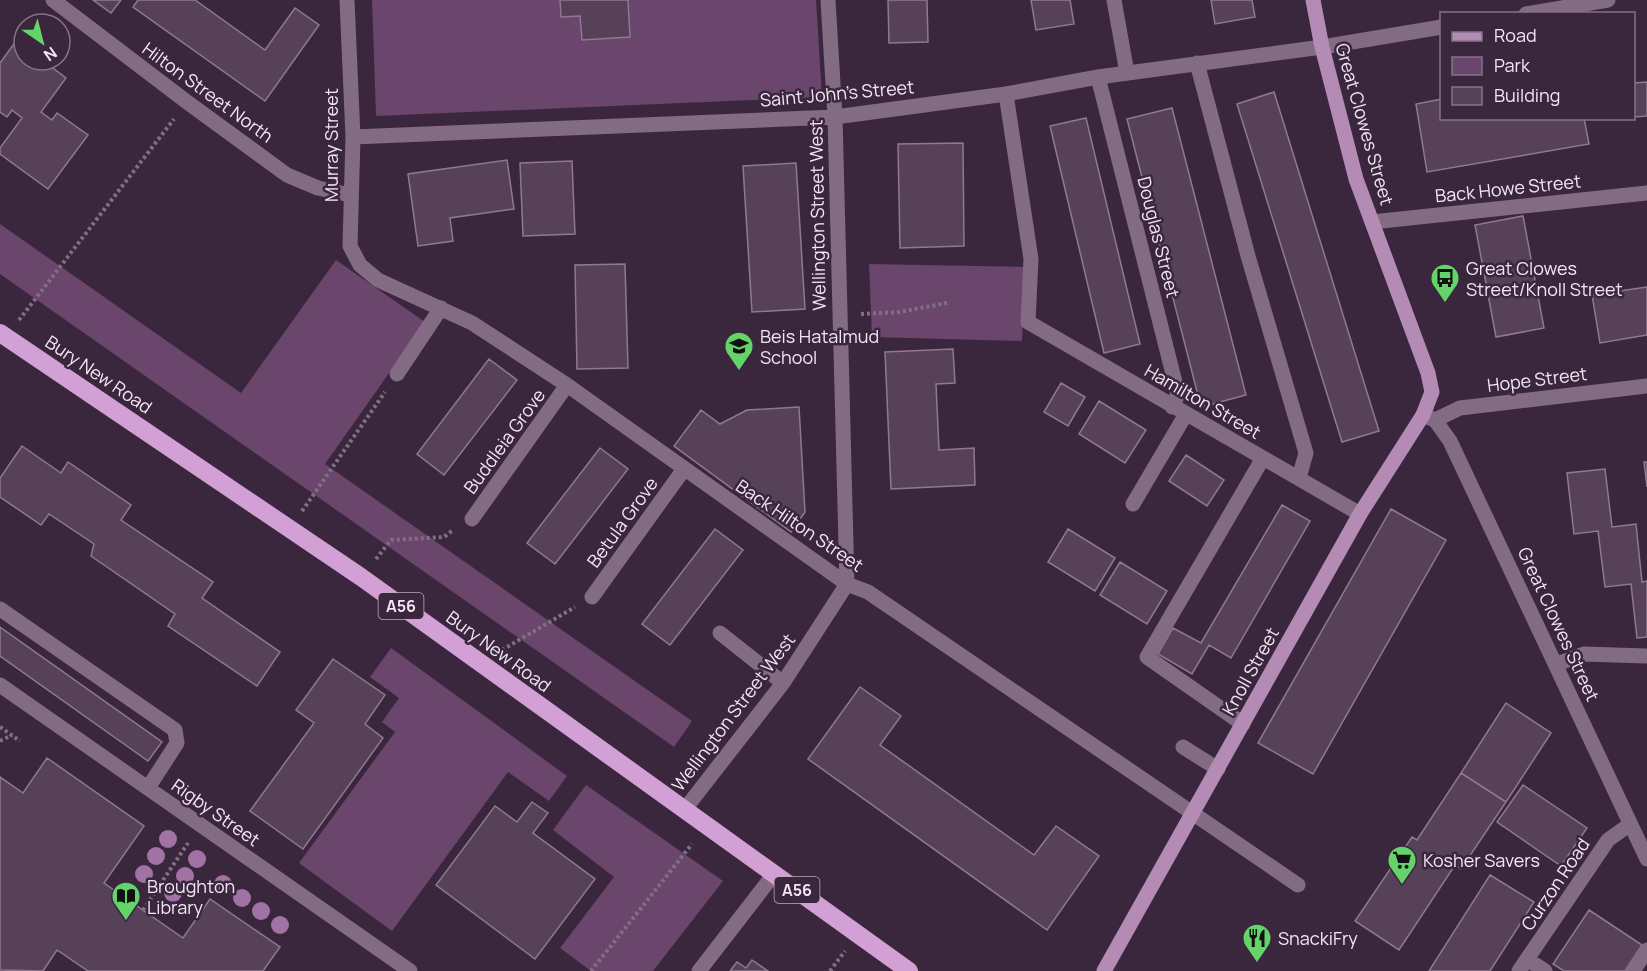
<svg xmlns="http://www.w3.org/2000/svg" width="1647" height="971" viewBox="0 0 1647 971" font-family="Manrope,sans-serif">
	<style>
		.green { fill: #6a456c }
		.building { fill: #574158; stroke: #907891; stroke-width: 1.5 }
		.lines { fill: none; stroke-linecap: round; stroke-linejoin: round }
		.path { stroke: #817083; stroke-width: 4; stroke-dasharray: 3 3; stroke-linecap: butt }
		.minor { stroke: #836b84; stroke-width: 15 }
		.major { stroke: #b38bb5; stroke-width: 15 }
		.highway { stroke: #d3a0d5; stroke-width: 18 }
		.tree { fill: #a173a4 }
		.labels { text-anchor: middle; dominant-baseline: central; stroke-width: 5; stroke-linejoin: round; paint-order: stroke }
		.shield { fill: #3b273d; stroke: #bcadbd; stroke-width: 1.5 }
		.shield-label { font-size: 16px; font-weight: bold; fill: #f3e6f4 }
		.street-label { font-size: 18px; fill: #f3e6f4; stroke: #3b273d }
		.poi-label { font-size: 18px; fill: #f3e6f4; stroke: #3b273d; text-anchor: start }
	</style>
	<rect width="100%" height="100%" fill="#3b273d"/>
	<path class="green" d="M372 0H816L822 97 376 116Z
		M0 224 241 393 336 260 425 322 325 464 692 721 674 747 0 274Z
		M869 264 1025 267 1022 341 872 337Z
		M391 648 567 776 549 801 508 772 392 931 299 863 395 732 382 722 399 698 370 677Z
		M586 785 723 881 653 971H591L560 948 614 877 553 830Z"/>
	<path class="building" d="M93 0H121L111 13Z
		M138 0H195L265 50 295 8 319 25 265 101 133 7Z
		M560 0H628L630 37 582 40 580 16 561 17Z
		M888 0H927L928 42 889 43Z
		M1031 0H1070L1074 24 1036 30Z
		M1211 0H1252L1255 17 1215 24Z
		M16 41 24 47V60H42L66 78 41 112 52 120 57 113 88 135 48 189 0 154V148L22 118 12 110 7 117 0 112V63Z
		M1647 82V116L1634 117V83Z
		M1274 92 1379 431 1342 442 1237 104Z
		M1442 99V118H1584L1589 144 1427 172 1416 104Z
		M1172 108 1246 395 1201 407 1127 119Z
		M1086 118 1140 344 1104 353 1050 126Z
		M963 143 964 246 900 248 898 144Z
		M507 160 514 209 450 218 453 241 418 246 408 174Z
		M572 161 575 234 523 236 520 163Z
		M796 163 805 309 752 312 743 166Z
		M1523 216 1544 328 1496 337 1475 225Z
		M625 264 628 368 577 369 575 265Z
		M1647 287V335L1600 343 1592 295Z
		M953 349 955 383 936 384 939 450 974 448 975 485 891 489 885 352Z
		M489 359 517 380 444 475 417 454Z
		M1061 383 1085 397 1068 426 1044 412Z
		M1099 401 1146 430 1125 463 1079 434Z
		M799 407 805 512 791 532 674 446 701 410 720 424 747 410Z
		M22 446 61 473 68 462 131 505 121 520 213 582 202 598 280 652 257 686 168 626 175 614 91 556 94 544 49 514 41 525 0 497V478Z
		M600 448 628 469 555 564 527 543Z
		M1186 455 1224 480 1207 506 1169 481Z
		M1644 462H1647V487Z
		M1605 469 1612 527 1636 524 1642 582 1647 581V637L1637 638 1631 584 1605 587 1598 531 1574 534 1567 473Z
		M1282 505 1310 521 1231 658 1209 645 1192 674 1158 654 1173 628 1201 643Z
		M1391 509 1446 540 1313 774 1258 743Z
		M715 529 743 550 670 645 642 624Z
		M1068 529 1115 558 1095 591 1048 562Z
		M1120 562 1167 591 1147 624 1100 595Z
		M0 627 162 742 148 761 0 656Z
		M333 659 385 695 365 724 383 738 303 849 250 811 314 723 296 710Z
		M860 687 901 716 880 745 1034 855 1056 826 1099 856 1047 930 808 759Z
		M1506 703 1551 733 1506 802 1461 773Z
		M47 758 144 826 104 883 183 938 210 899 280 947 263 971H88L57 950 43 971 0 970V777L23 793Z
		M1461 773 1506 802 1461 869 1455 865 1399 950 1355 921 1412 837 1417 840Z
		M1523 785 1587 828 1561 866 1497 822Z
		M532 802 548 813 533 833 595 879 535 959 436 885 495 806 517 822Z
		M1490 875 1534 902 1490 971H1429Z
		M1589 910 1642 945 1625 971H1564L1553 964Z
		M752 960 768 971H730L737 962 746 968Z"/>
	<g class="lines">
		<path class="path" d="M861 314 899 312 947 303
			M19 320 174 119
			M302 511 385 392
			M376 559 391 540 444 537 453 530
			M502 650 575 607
			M0 727 20 741
			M0 741 12 735
			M143 910 188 843
			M591 971 692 844
			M830 971 845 951"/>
		<path class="minor" d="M53 0 187 102 287 175 318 188 350 195
			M347 0 353 137 350 246 360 265 378 280 472 323 567 385 847 584 868 592 1298 885
			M1114 0 1127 73
			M1526 14 1608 0
			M1197 63 1248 256 1306 453 1299 478
			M1098 77 1178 394 1172 407
			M1006 94 1031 259 1028 322 1360 514
			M353 137 835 117 1006 94 1098 77 1322 47 1442 27
			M1372 222 1647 193
			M397 374 441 308
			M1423 415 1435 420 1450 441 1647 859
			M1435 420 1460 408 1647 386
			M1133 504 1186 414
			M472 519 567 385
			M592 597 684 469
			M0 609 175 730 177 743 148 788
			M720 633 783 683
			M1557 664 1584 654 1647 656
			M0 685 410 971
			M1243 724 1147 657 1263 458
			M1183 747 1218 769
			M685 809 783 683 847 584 835 117 828 0
			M1527 959 1545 971
			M699 971 774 874
			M1519 971 1608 840 1629 825
			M1633 971 1647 950"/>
		<path class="major" d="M1104 971 1360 514 1423 415 1432 392 1428 373 1356 179 1322 47 1313 0"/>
		<path class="highway" d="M0 333 361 577 909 971"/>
	</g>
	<g class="tree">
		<circle cx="168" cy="839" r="9"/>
		<circle cx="156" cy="856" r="9"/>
		<circle cx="197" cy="859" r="9"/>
		<circle cx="144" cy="874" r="9"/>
		<circle cx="185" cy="876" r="9"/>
		<circle cx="223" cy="884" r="9"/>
		<circle cx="173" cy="893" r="9"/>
		<circle cx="242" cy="898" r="9"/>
		<circle cx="261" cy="911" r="9"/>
		<circle cx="280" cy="925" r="9"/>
	</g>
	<defs>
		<g id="bus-pin" transform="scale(1.5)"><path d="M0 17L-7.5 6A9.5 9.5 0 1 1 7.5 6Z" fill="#62d469" stroke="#3b273d"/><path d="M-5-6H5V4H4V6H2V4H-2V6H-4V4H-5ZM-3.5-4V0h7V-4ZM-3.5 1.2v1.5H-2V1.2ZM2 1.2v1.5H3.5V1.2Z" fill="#111"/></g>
		<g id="school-pin" transform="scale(1.5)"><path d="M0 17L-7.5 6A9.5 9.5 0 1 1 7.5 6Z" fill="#62d469" stroke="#3b273d"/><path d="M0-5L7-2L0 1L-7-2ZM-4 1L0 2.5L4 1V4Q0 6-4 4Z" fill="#111"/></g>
		<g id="supermarket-pin" transform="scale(1.5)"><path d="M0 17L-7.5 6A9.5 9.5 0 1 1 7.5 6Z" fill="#62d469" stroke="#3b273d"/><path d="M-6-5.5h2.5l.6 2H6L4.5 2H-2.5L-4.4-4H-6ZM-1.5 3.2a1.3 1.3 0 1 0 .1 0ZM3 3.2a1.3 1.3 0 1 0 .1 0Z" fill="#111"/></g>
		<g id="library-pin" transform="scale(1.5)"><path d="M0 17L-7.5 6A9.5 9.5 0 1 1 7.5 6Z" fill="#62d469" stroke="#3b273d"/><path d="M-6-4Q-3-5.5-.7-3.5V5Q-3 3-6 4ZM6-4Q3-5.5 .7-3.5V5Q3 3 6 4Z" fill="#111"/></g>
		<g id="restaurant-pin" transform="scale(1.5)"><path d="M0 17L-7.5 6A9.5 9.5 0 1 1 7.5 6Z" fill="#62d469" stroke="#3b273d"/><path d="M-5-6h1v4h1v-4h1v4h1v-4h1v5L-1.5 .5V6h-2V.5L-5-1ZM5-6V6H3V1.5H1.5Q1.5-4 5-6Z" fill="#111"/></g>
	</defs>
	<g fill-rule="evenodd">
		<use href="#bus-pin" x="1445" y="278"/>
		<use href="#school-pin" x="739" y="346"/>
		<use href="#supermarket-pin" x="1402" y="860"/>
		<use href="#library-pin" x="126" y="896"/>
		<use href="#restaurant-pin" x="1257" y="938"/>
	</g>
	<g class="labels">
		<g class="shield">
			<rect x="378.5" y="593" width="45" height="26" rx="4.5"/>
			<rect x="774.5" y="877" width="45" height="26" rx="4.5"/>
		</g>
		<g class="shield-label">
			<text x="401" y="606">A56</text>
			<text x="797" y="890">A56</text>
		</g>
		<g class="street-label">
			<text transform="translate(208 92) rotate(36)">Hilton Street North</text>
			<text transform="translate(837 93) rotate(-5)">Saint John's Street</text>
			<text transform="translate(1365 124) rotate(74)">Great Clowes Street</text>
			<text transform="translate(331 145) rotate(-90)">Murray Street</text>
			<text transform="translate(1508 188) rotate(-6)">Back Howe Street</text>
			<text transform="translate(817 215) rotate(-91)">Wellington Street West</text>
			<text transform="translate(1159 237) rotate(76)">Douglas Street</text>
			<text transform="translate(99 374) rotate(34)">Bury New Road</text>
			<text transform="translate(1537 379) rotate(-7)">Hope Street</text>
			<text transform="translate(1203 401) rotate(30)">Hamilton Street</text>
			<text transform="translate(504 441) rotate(-54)">Buddleia Grove</text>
			<text transform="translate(622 522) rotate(-54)">Betula Grove</text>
			<text transform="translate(800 525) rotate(34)">Back Hilton Street</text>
			<text transform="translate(1559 624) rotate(65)">Great Clowes Street</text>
			<text transform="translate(499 651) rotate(36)">Bury New Road</text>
			<text transform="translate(1250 671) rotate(-61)">Knoll Street</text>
			<text transform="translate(733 712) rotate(-53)">Wellington Street West</text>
			<text transform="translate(216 812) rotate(35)">Rigby Street</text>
			<text transform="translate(1555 884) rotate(-56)">Curzon Road</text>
		</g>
		<g class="poi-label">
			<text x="1466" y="268">Great Clowes<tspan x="1466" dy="21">Street/Knoll Street</tspan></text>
			<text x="760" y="336">Beis Hatalmud<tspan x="760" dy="21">School</tspan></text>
			<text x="1423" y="860">Kosher Savers</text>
			<text x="147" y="886">Broughton<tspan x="147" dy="21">Library</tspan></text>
			<text x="1278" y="938">SnackiFry</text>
		</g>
	</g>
	<rect x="1440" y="12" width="195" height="108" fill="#3b273d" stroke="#857386" stroke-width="1.5"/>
	<rect x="1452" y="32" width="30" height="9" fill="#b38bb5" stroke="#857386" stroke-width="1.5"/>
	<text x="1494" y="42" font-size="18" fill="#f3e6f4">Road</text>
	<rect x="1452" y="57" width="30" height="18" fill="#6a456c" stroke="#857386" stroke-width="1.5"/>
	<text x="1494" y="72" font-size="18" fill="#f3e6f4">Park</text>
	<rect x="1452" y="87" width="30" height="18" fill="#574158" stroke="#857386" stroke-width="1.5"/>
	<text x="1494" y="102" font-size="18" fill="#f3e6f4">Building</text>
	<g transform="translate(42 42) rotate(145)"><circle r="28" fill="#3b273d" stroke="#857386" stroke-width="1.5"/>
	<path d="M0-4.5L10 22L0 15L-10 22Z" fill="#62d469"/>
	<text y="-9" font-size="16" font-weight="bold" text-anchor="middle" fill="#f3e6f4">N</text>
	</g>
</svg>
